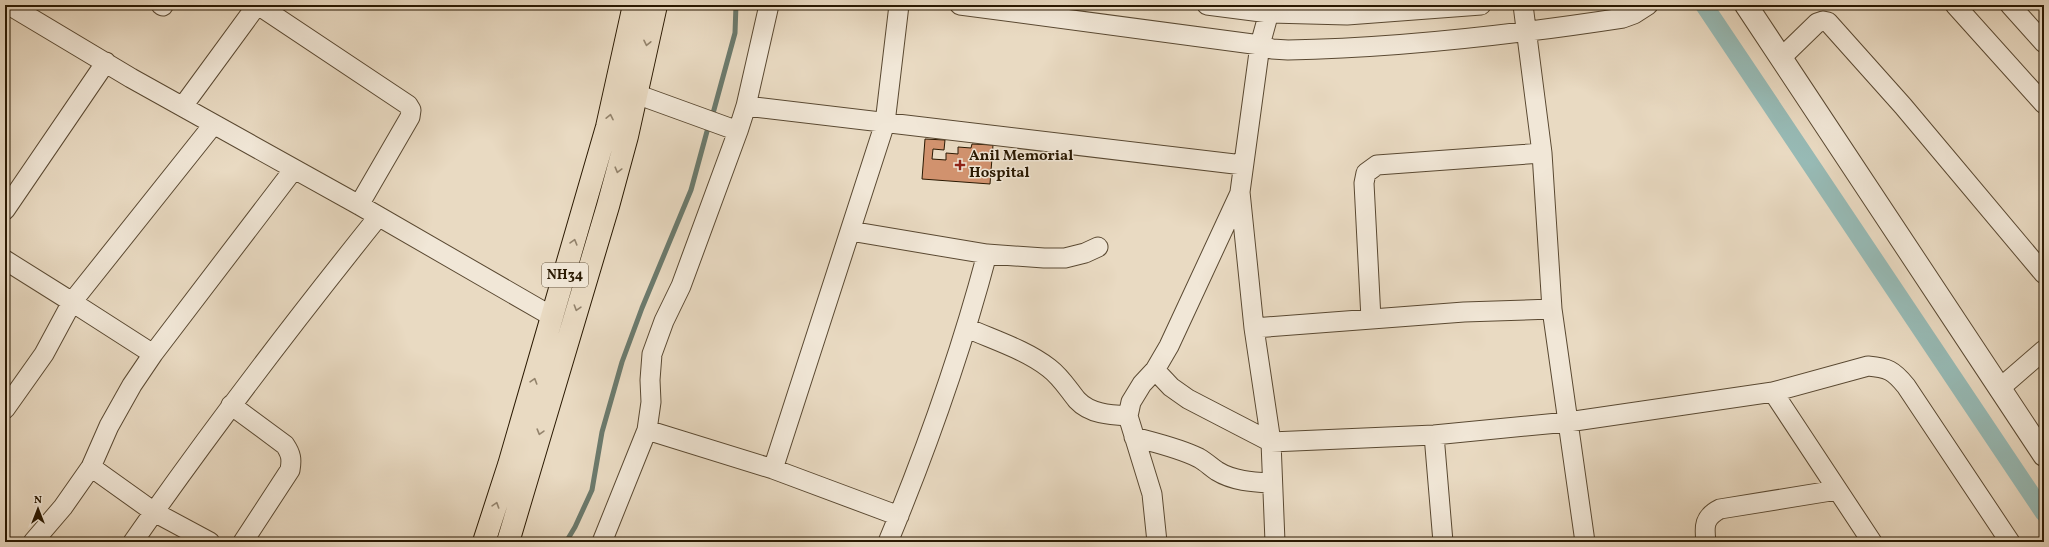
<svg xmlns="http://www.w3.org/2000/svg" width="2049" height="547" viewBox="0 0 2049 547" font-family="Vollkorn,serif">
	<style>
		.lines { fill: none; stroke-linecap: round; stroke-linejoin: round }
		.stream { stroke: #6b7a6d; stroke-width: 5 }
		.canal { stroke: #97bab5; stroke-width: 18 }
		.building { fill: #d1926e; stroke: #2a1902 }
		.minor-casing { stroke: #5a4932; stroke-width: 21 }
		.tertiary-casing { stroke: #5a4932; stroke-width: 24 }
		.trunk-casing { stroke: #2a1902; stroke-width: 24 }
		.minor { stroke: #f1e7d7; stroke-width: 19 }
		.tertiary { stroke: #f1e7d7; stroke-width: 22 }
		.trunk { stroke: #e9dac2; stroke-width: 22 }
		.oneway { stroke: #93836c }
		.poi-dot { fill: #8f2418; stroke: #f1e7d7; stroke-width: 1.5 }
		.labels { text-anchor: middle; dominant-baseline: central; stroke-width: 3; stroke-linejoin: round; paint-order: stroke }
		.shield { fill: #f1e7d7; stroke: #665742; stroke-width: 1 }
		.shield-label { font-size: 14px; font-weight: bold; fill: #2a1902 }
		.poi-label { font-size: 15px; font-weight: bold; fill: #2a1902; stroke: #f1e7d7; text-anchor: start }
	</style>
	<rect width="100%" height="100%" fill="#e9dac2"/>
	<filter id="stains"><feTurbulence type="fractalNoise" baseFrequency=".005" numOctaves="4"/><feColorMatrix values="0 0 0 0 .2 0 0 0 0 .09 0 0 0 0 .02 0 0 0 .5 -.17"/></filter>
	<radialGradient id="worn" r=".72"><stop offset=".6" stop-color="#630" stop-opacity="0"/><stop offset="1" stop-color="#630" stop-opacity=".3"/></radialGradient>
	<g class="lines">
		<path class="stream" d="M712 117 735 33 736 5
			M566 542 575 527 592 490 602 432 622 362 642 308 691 190 709 124"/>
		<path class="canal" d="M1704 5 2044 513"/>
	</g>
	<path class="building" d="M925 139 945 140 944 150 933 149 932 159 946 160V153L958 154V147L971 148 972 144 993 145 990 184 922 179Z"/>
	<g class="lines">
		<g class="minor-casing">
			<path id="minor" d="M9 5 131 78 359 205 553 317
				M161 5 163 6
				M258 5 408 105 411 110 410 117 359 205
				M960 5 1260 45 1240 192 1254 328 1271 442 1275 542
				M1207 5 1269 13 1347 15 1481 5
				M1271 5 1260 45 1272 49 1288 50C1401 48 1512 35 1623 18L1634 14 1648 5
				M1523 5 1542 153 1552 309 1585 542
				M1955 5 2044 104
				M2010 5 2044 43
				M1781 58 1817 23 1823 21 1828 22 1903 106 2044 274
				M636 94 738 131
				M183 106 257 5
				M746 106 1243 165
				M5 210 106 62
				M850 231 987 254 1044 258H1065L1085 253 1098 247
				M5 260 72 302 213 125
				M1371 319 1364 183 1366 173 1377 165 1542 153
				M967 328C994 340 1026 350 1049 368 1061 377 1068 389 1077 400 1090 414 1110 415 1128 416
				M1254 328 1464 312 1552 309
				M153 354 294 169
				M1155 370 1171 387 1188 399 1271 442 1434 435 1568 422 1773 392 1868 366C1888 368 1893 370 1906 386L2010 542
				M1999 389 2044 350
				M1773 392 1872 542
				M231 405 285 445C291 454 292 459 290 470L243 542
				M5 409 44 354 72 302 153 354 132 385 109 426 91 467 63 507 33 542
				M647 430 773 469 899 516
				M1434 435 1443 542
				M1134 437C1156 443 1179 448 1199 458 1206 462 1211 467 1217 471 1233 481 1253 482 1271 483
				M91 467 154 512 210 542
				M773 469 885 123 899 5
				M133 542C211 430 293 323 378 217
				M602 542 647 430 651 402 650 380 652 354 664 321 681 286 738 131 746 106 769 5
				M888 542C927 448 961 352 987 254
				M1157 542 1152 494 1128 416 1131 402 1142 384 1155 370 1169 346 1240 193
				M1706 542C1704 526 1704 517 1720 509L1837 490"/>
		</g>
		<g class="tertiary-casing">
			<path id="tertiary" d="M1746 5 2044 455"/>
		</g>
		<g class="trunk-casing">
			<path id="trunk" d="M484 542 509 465 607 127 634 5
				M508 542 608 206 627 136 656 5"/>
		</g>
		<use href="#minor" class="minor"/>
		<use href="#tertiary" class="tertiary"/>
		<use href="#trunk" class="trunk"/>
	</g>
	<defs><path id="oneway-chevron" d="M-2-3.5L2.5 0L-2 3.5" fill="none" stroke-width="1.6" stroke-linecap="round" stroke-linejoin="round"/></defs>
	<g class="oneway">
		<use href="#oneway-chevron" transform="translate(647 43) rotate(102)"/>
		<use href="#oneway-chevron" transform="translate(610 117) rotate(-78)"/>
		<use href="#oneway-chevron" transform="translate(618 170) rotate(105)"/>
		<use href="#oneway-chevron" transform="translate(574 242) rotate(-74)"/>
		<use href="#oneway-chevron" transform="translate(577 308) rotate(107)"/>
		<use href="#oneway-chevron" transform="translate(534 381) rotate(-73)"/>
		<use href="#oneway-chevron" transform="translate(540 432) rotate(106)"/>
		<use href="#oneway-chevron" transform="translate(496 505) rotate(-72)"/>
	</g>
	<path class="poi-dot" d="M958 159h4v4h4v4h-4v4h-4v-4h-4v-4h4z"/>
	<g class="labels">
		<rect class="shield" x="542" y="263" width="46" height="24" rx="3"/>
		<g class="shield-label">
			<text x="565" y="275">NH34</text>
		</g>
		<g class="poi-label">
			<text x="969" y="156">Anil Memorial<tspan x="969" dy="17">Hospital</tspan></text>
		</g>
	</g>
	<rect width="2049" height="547" fill="none" stroke="#e9dac2" stroke-width="20"/>
	<rect x="6" y="6" width="2037" height="535" fill="none" stroke="#2a1902" stroke-width="2"/>
	<rect x="10" y="10" width="2029" height="527" fill="none" stroke="#2a1902"/>
	<g transform="translate(38 509)" stroke="#f1e7d7" stroke-width="3" paint-order="stroke">
	<path d="M0-3L7 15L0 10L-7 15Z" fill="#2a1902"/>
	<text y="-6" font-size="11" font-weight="bold" text-anchor="middle" fill="#2a1902">N</text>
	</g>
	<rect width="100%" height="100%" filter="url(#stains)"/>
	<rect width="100%" height="100%" fill="url(#worn)"/>
</svg>
